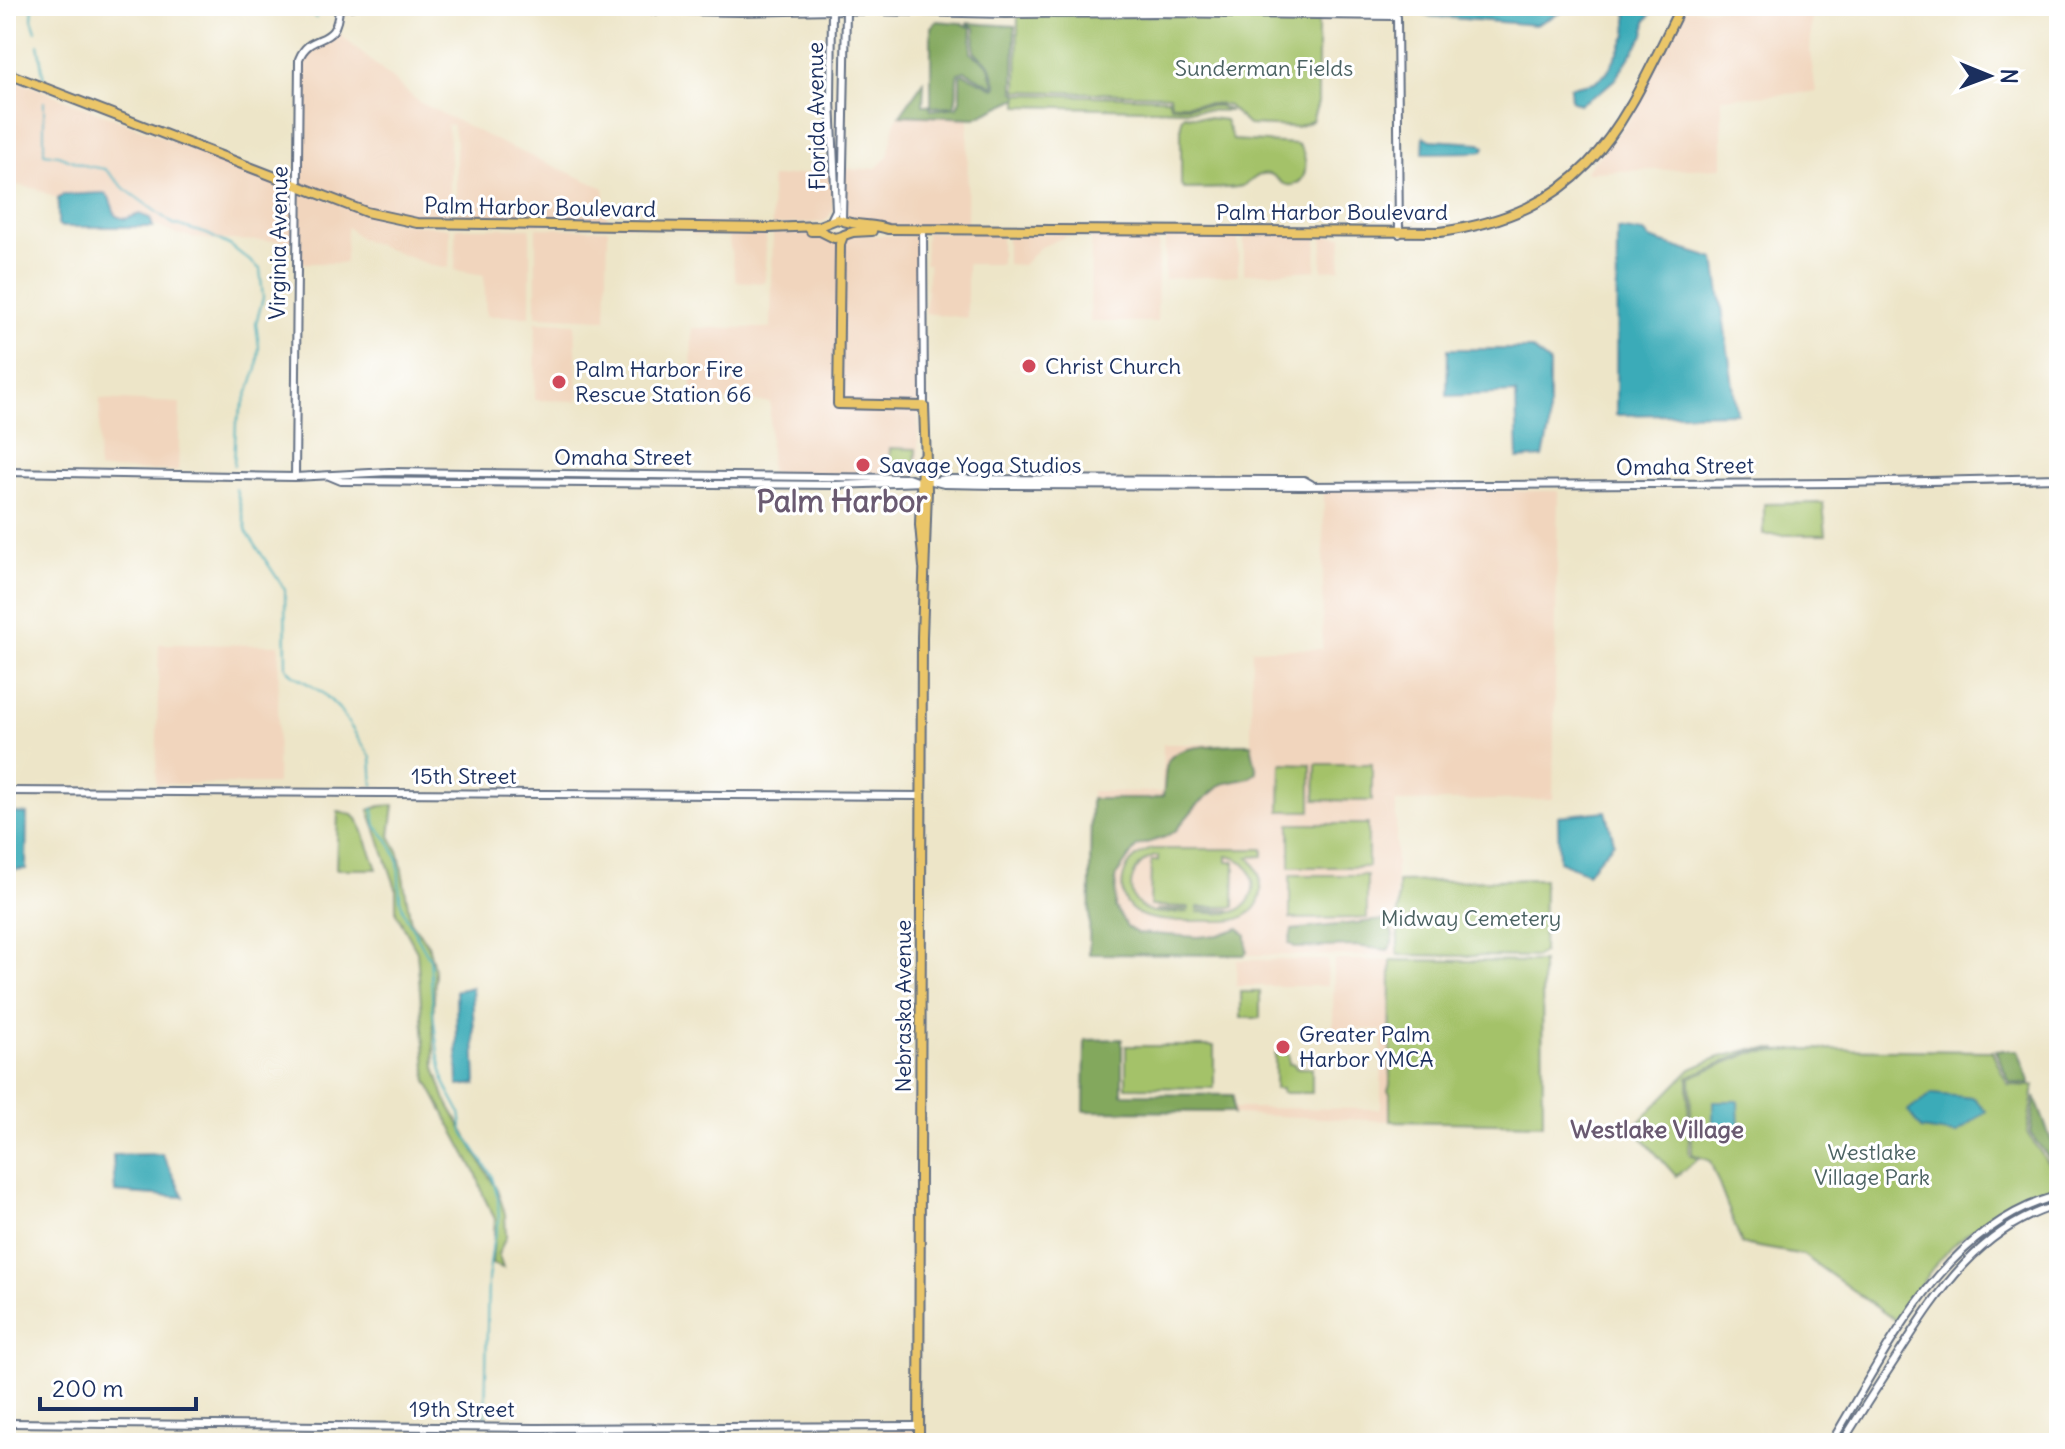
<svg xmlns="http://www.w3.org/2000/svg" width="2065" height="1449" viewBox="0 0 2065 1449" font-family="Delius,sans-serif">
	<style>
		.built { fill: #f1d5bd }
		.green { fill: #a4c269; stroke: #607864; stroke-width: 2; fill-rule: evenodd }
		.forest { fill: #83a85d; stroke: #4f6c5e; stroke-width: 2 }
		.water { fill: #3babb8; stroke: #2b6d8b; stroke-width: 2 }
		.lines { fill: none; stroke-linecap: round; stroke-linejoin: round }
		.stream { stroke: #3babb8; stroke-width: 2 }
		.minor-casing { stroke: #646f83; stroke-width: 10 }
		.major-casing { stroke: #646f83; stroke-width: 12 }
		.minor { stroke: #fff; stroke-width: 6 }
		.major { stroke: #ebc669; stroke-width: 8 }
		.poi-dot { fill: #d1495b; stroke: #fff; stroke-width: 3 }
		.labels { text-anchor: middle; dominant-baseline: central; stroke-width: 6; stroke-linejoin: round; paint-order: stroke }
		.park-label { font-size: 22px; fill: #4b6262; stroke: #fff }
		.street-label { font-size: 22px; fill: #1b2f5e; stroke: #fff }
		.poi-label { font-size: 22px; fill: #1b2f5e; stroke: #fff; text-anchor: start }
		.neighbourhood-label { font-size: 24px; font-weight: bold; fill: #6a5a71; stroke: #fff }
		.district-label { font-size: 30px; font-weight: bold; fill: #6a5a71; stroke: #fff }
	</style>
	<rect width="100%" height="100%" fill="#fff"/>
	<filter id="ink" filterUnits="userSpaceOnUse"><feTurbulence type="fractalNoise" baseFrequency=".0125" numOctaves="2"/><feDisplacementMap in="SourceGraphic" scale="16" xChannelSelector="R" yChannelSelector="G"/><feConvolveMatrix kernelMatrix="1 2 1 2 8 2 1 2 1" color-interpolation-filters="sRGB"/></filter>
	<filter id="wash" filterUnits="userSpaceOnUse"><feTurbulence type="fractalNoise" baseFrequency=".006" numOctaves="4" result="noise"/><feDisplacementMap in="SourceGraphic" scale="32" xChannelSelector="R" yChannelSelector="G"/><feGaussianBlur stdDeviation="1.8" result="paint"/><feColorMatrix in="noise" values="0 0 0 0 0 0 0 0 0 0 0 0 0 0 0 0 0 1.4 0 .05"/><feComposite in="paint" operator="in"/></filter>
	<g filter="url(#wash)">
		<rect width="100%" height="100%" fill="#ede5c8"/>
		<path class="built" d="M1812 7 1810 53 1816 92 1722 98V168L1585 172 1629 120 1683 9Z
			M337 32 419 102 503 144 604 188 607 218 766 225 456 223V141L452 124 447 125 450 141V223L417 221 367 209 300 184 302 59Z
			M10 78 294 188V241L212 240 175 234 153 224 150 218 125 219 62 195 58 199 37 189 6 183V89Z
			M900 115 968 118 967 227 890 226 845 219V168L857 170 876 168 888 156 896 120Z
			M831 170 833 210 827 220 823 222 772 226 771 178Z
			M300 190 390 221 450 228 449 268 430 265 361 239 347 227 345 263H300Z
			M456 228H530V316H486L484 275 455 270Z
			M536 228 608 229 606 319 536 316Z
			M692 230 766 231 765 283 736 281 728 235 692 234Z
			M926 232 1001 233V264H967V318L925 313 929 264H925Z
			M773 233 920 236 918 475 770 474V402L691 401 692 328H771Z
			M1007 233H1073L1039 248 1023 265 1007 264Z
			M1088 233H1159L1157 322H1090L1091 240Z
			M1165 233H1238V275L1165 279 1164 322Z
			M1244 233 1317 235 1316 270 1244 274Z
			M1323 235 1342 236 1340 269 1322 270Z
			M536 322 575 323 578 401 535 400Z
			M100 399 180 403 178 471 98 470Z
			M1324 490 1558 491 1553 799 1396 802V956L1089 954 1091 791 1162 792 1163 744H1251L1252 649H1322Z
			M159 644 279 645 277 784H156Z
			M1237 960H1328L1327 986H1236Z
			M1334 960H1391L1390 1121 1233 1114V1108L1379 1109 1381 1107 1382 1032 1379 1030 1333 1029Z
			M916 1430V1443H841V1431Z"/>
		<path class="green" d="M827 6H1004L1003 9H849Z
			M1018 15 1318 16V102L1312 121 1297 127 1248 125 1228 106 1219 104H1171L1170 95 1017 91Z
			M1018 94 1168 98 1171 106H1219L1230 111 1018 106Z
			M1184 115 1225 120 1233 140 1297 144C1308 152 1310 183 1292 185 1282 187 1278 177 1270 174 1257 171 1252 183 1242 186 1224 190 1202 188 1184 189L1181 185V119Z
			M890 448 916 449 915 471 889 472Z
			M1823 503 1826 535H1764V504Z
			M1281 763 1311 764V811H1280Z
			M1316 764H1372V801L1315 800Z
			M394 805 390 836 399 853 411 923 428 944 435 972 433 1026 435 1068 446 1100 498 1192 505 1214 506 1237 498 1254 503 1268 492 1264 495 1219 484 1197 477 1175 427 1081 417 951 396 913V888L369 810 381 806Z
			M338 812 353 815 359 821 377 869H336Z
			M1290 824H1368V867H1290Z
			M1152 849H1263V856L1249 857C1264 874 1268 903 1245 916 1231 924 1212 920 1196 921 1167 921 1116 924 1123 879 1126 863 1137 854 1152 849ZM1158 856V861H1151L1150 906 1188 907V909L1155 910 1188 912C1176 912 1161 915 1149 911 1119 900 1130 860 1158 856ZM1227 856C1256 859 1264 899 1236 911 1225 915 1209 913 1197 912L1231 910 1198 909V907H1234L1235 862H1227Z
			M1290 875H1367V918L1290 919Z
			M1544 879 1543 952 1535 957 1398 955V882Z
			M1391 960 1542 962 1543 1124 1390 1121V1093L1388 1091 1390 1085Z
			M1241 992H1260V1018H1241Z
			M1126 1046H1214V1088L1126 1087Z
			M1752 1049H1778L1750 1051 1688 1077 1689 1154 1698 1159 1676 1176 1633 1128 1691 1069 1717 1058Z
			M1806 1049 1992 1051 2008 1085 2034 1086 2027 1133 2055 1173 2059 1174V1186C2015 1203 1965 1226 1935 1265 1921 1283 1909 1303 1896 1321L1803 1255 1742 1244 1710 1161 1692 1154 1690 1077 1751 1053Z
			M1275 1053 1289 1054V1064H1294L1296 1068H1312V1093H1282V1089H1275Z"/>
		<path class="forest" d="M937 21 961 23 972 28 971 53 988 64 995 87 965 71 958 73C955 84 959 96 954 106L931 107V27Z
			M967 23 1015 26 1014 91 1018 94V98L975 118 900 115 924 81 923 105H929L931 110 957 107 960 100V75L964 74 994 88 997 86 990 64 974 52 975 28Z
			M1237 744H1251L1257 772 1250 778 1222 784 1197 805 1176 830 1165 837 1137 846 1116 876 1115 907 1127 927 1137 933 1198 937 1219 935 1239 928 1246 936 1247 952 1244 955 1089 954 1091 799H1151L1163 796C1165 786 1164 774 1167 764 1172 744 1219 746 1237 744Z
			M1383 920C1393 929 1397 939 1388 950L1354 946 1296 948 1289 943 1292 930Z
			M1122 1039V1094L1233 1095V1114L1231 1112 1084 1111 1085 1040Z
			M1995 1050H2018L2030 1084 2010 1083Z
			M2035 1097 2059 1161V1172L2030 1133Z"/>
		<path class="water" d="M1414 6H1564V11L1536 25 1427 16 1415 9Z
			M1623 6 1654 9 1646 21 1644 35 1615 79 1600 92 1579 104 1571 100 1570 87 1595 82 1607 73 1627 35V16Z
			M1424 136 1431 140 1480 143 1485 147 1483 151 1478 152 1423 153Z
			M104 193 109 197 116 216 125 219 140 214 150 218 153 227H62L58 225V199L62 195Z
			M1617 229 1644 233 1650 239 1715 259 1737 413 1616 415Z
			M1448 349H1532L1549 363V430L1543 457 1518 459 1516 393 1447 396Z
			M1606 811 1614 842 1587 873 1559 861 1558 816Z
			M6 812 27 814 26 869 6 870Z
			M472 987 476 1084 458 1086 456 991Z
			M1932 1094 1974 1098 1986 1111 1956 1134 1921 1129 1908 1111Z
			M1713 1101H1738L1739 1131 1713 1132Z
			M162 1154 184 1197 115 1192 113 1155Z"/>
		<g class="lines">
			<path class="stream" d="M33 6 32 19 36 31
				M300 6 316 18
				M321 12 323 6
				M38 44 44 80
				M44 102V153L58 155 87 166 105 169 125 189 173 224 207 234 231 246 260 269 263 298 256 323 259 347 257 369 236 423 234 465
				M236 489 247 532 285 590 286 667 292 674 323 693 339 709 371 757 373 785
				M373 808 376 826 388 840 398 859 400 899 405 915 430 959 433 1013 438 1053 445 1084 460 1112 463 1132 491 1174 498 1198 499 1221 493 1242 488 1279 485 1419"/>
		</g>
	</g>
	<g filter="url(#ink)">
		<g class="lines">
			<g class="minor-casing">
				<path id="minor" d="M405 6 740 12 832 10 1006 14 1155 13 1393 16 1397 17 1399 234
					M338 8 355 6
					M6 13 7 6
					M831 220 836 210 831 100 832 10
					M842 220 846 11
					M923 229 924 406
					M6 472 295 477 389 472 908 478 916 481
					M329 476 341 481 836 485 924 482
					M295 477 299 59C311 29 338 51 339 6
					M932 481 944 484 996 485 1303 486 1845 483 2059 478
					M935 481 945 479 1304 480 1311 484
					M6 791 922 796
					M6 1423 537 1428 919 1426
					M1831 1443C1889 1347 1942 1227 2059 1195
					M1842 1443C1860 1413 1879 1384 1898 1355 1938 1292 1981 1226 2059 1205"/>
			</g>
			<g class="major-casing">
				<path id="major" d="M6 73 366 212 417 223 769 228 819 226 837 219C858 227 871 223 888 229L1440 232C1590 211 1621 128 1681 6
					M811 231H820L834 238 843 236
					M844 235 853 232 872 231
					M843 236 840 244 838 404 924 406
					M922 458 920 525 924 567
					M919 1443 922 637 927 490 924 406"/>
			</g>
			<use href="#minor" class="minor"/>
			<use href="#major" class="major"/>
		</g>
	</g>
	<g class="poi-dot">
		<circle cx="1029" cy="366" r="8"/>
		<circle cx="559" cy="382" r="8"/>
		<circle cx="863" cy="465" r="8"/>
		<circle cx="1283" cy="1047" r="8"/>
	</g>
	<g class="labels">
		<g class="park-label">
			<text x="1264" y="68">Sunderman Fields</text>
			<text x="1471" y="918">Midway Cemetery</text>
			<text x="1872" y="1152">Westlake<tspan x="1872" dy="25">Village Park</tspan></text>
		</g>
		<g class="street-label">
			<text transform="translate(816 116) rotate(-91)">Florida Avenue</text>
			<text transform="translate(540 207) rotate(1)">Palm Harbor Boulevard</text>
			<text x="1332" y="212">Palm Harbor Boulevard</text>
			<text transform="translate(278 243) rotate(-89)">Virginia Avenue</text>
			<text x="623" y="457">Omaha Street</text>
			<text transform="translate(1685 466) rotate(-1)">Omaha Street</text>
			<text x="464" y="776">15th Street</text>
			<text transform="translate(903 1006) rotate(-90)">Nebraska Avenue</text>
			<text x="462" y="1409">19th Street</text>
		</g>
		<g class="poi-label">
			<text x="1045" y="366">Christ Church</text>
			<text x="575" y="369">Palm Harbor Fire<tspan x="575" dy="25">Rescue Station 66</tspan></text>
			<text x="879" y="465">Savage Yoga Studios</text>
			<text x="1299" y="1034">Greater Palm<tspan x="1299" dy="25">Harbor YMCA</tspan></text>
		</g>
		<g class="neighbourhood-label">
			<text x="1657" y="1129">Westlake Village</text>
		</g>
		<g class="district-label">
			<text x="842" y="501">Palm Harbor</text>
		</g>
	</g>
	<rect width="2065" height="1449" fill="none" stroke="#fff" stroke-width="32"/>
	<g transform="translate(1989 76) rotate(91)" stroke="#ffffff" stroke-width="6" paint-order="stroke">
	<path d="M0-6L14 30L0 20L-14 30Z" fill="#1b2f5e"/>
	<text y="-12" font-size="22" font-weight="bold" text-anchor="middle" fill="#1b2f5e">N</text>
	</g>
	<path d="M40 1397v12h156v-12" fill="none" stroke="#1b2f5e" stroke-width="4"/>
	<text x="52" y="1397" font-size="24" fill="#1b2f5e" stroke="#ffffff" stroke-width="6" paint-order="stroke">200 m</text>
</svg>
